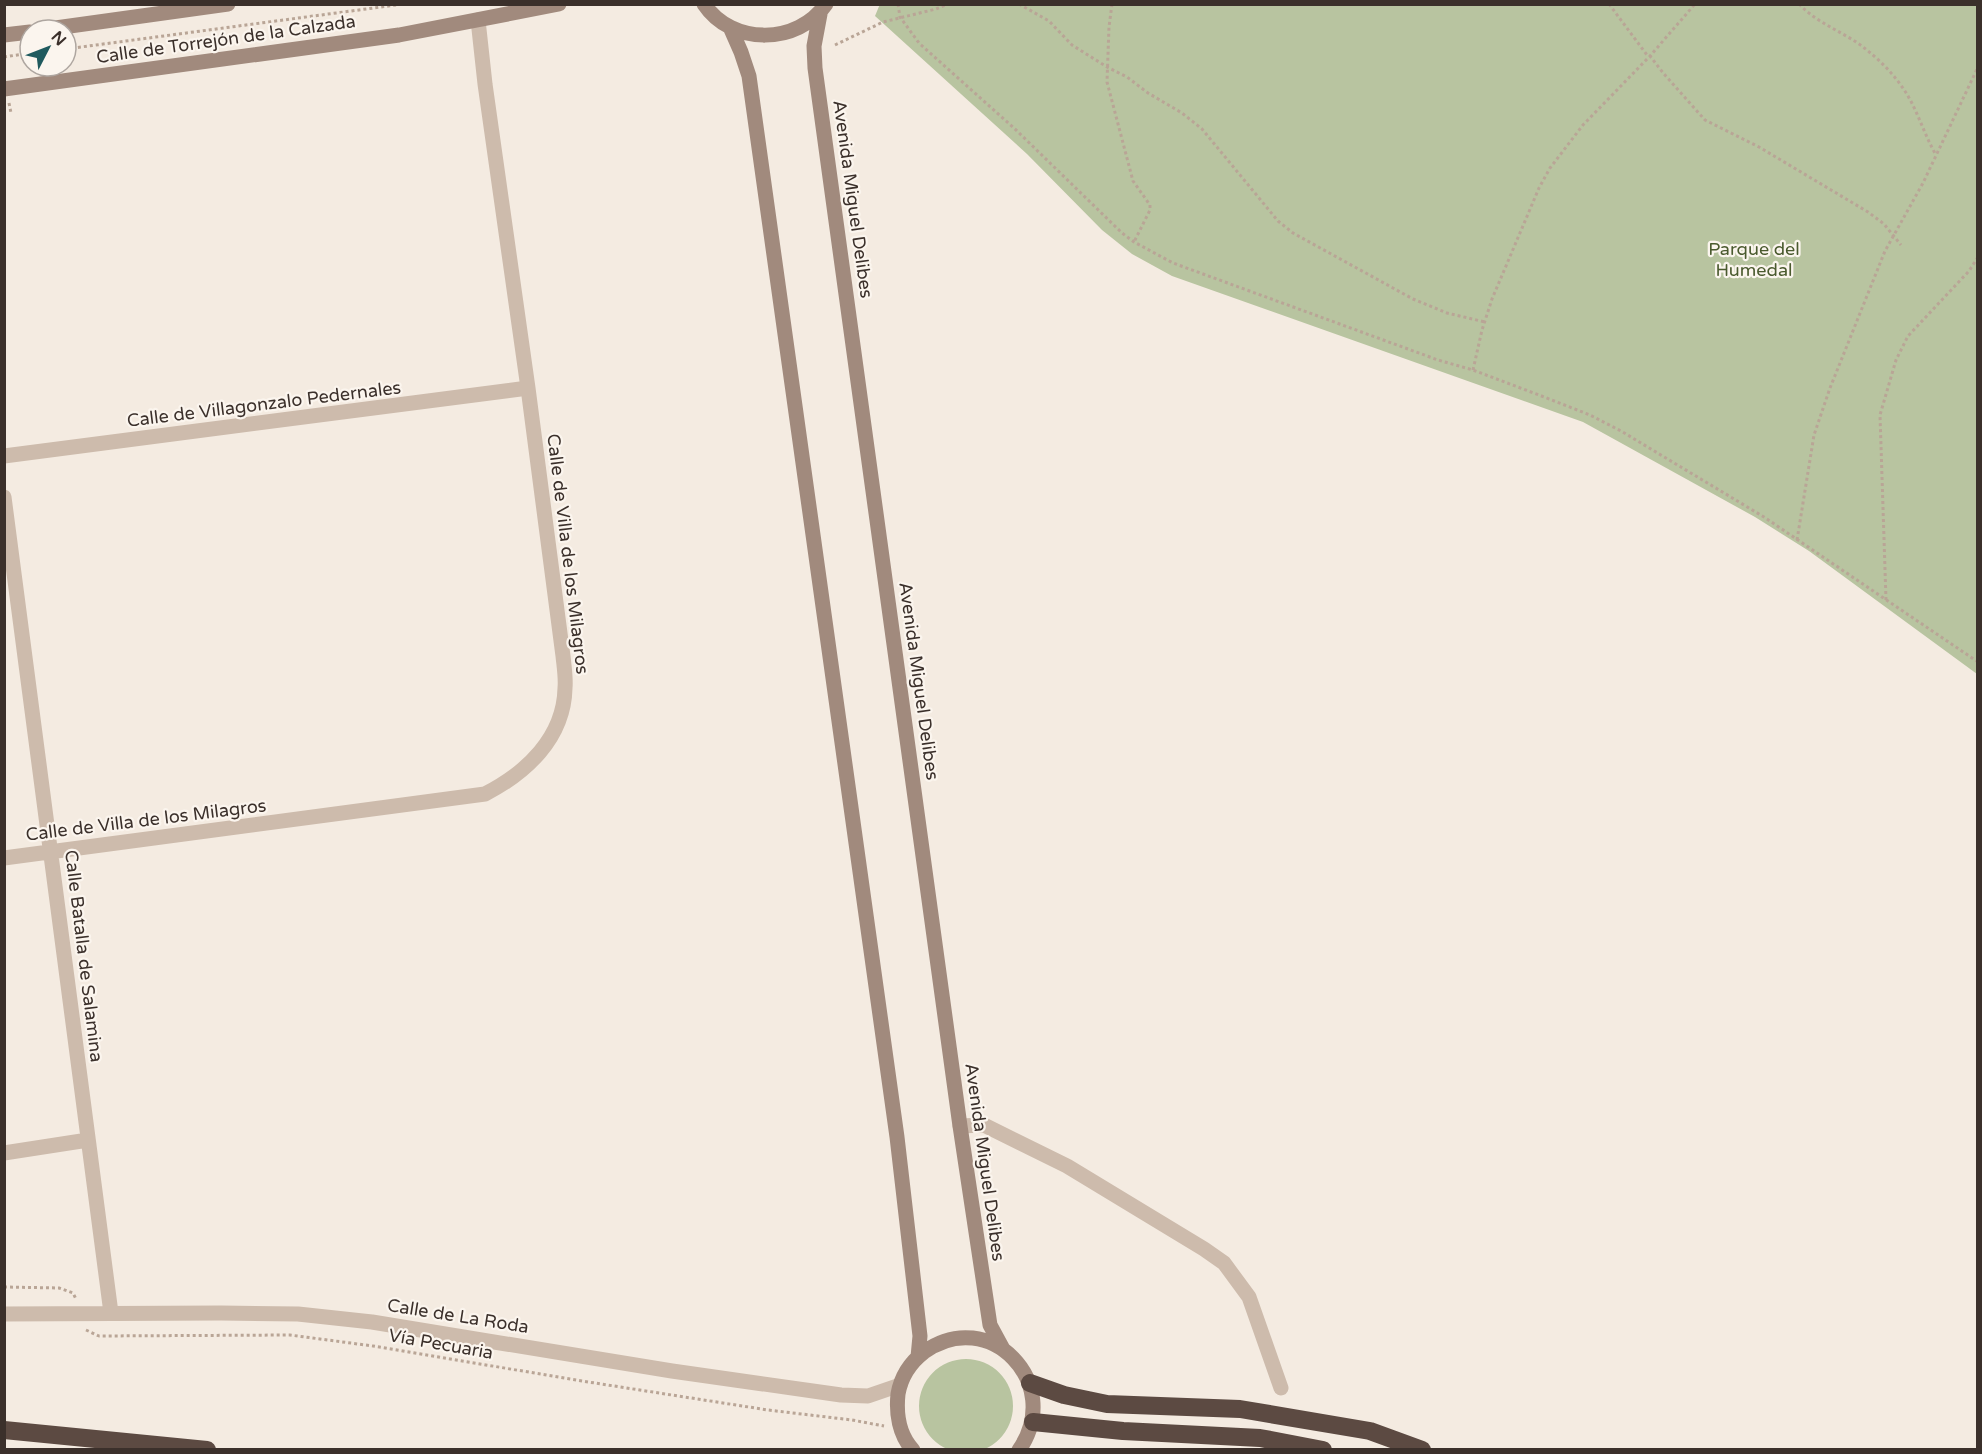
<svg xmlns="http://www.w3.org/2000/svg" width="1982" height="1454" viewBox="0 0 1982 1454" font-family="'Varela Round',sans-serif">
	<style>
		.green { fill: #b8c4a0 }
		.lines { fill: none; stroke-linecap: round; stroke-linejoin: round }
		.path { stroke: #b9a596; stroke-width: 3; stroke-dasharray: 3 3; stroke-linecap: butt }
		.street { stroke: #cdbbac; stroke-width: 15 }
		.secondary { stroke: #a18a7d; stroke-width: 15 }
		.highway { stroke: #5c4a42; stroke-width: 18 }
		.labels { text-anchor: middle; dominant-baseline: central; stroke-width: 4.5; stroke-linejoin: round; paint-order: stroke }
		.street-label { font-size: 18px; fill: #3b302b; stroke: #fbf5ee }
		.park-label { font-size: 18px; fill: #4a5a2e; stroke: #fbf5ee }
	</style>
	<rect width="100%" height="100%" fill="#f4ebe1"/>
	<path class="green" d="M880 4 1977 5V674L1809 551 1755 517 1583 422 1172 276 1132 254 1102 230 1027 154 875 16Z
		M919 1406a47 47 0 1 1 94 0a47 47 0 1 1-94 0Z"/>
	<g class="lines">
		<path class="path" d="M898 4 900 17 919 43 1014 128 1122 233 1134 242 1173 263 1438 360 1473 370 1539 395 1590 415 1621 431 1764 517 1978 662
			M1019 4 1049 21 1072 45 1107 67 1127 77 1148 93 1182 113 1202 129 1278 221 1293 233 1413 299 1447 313 1485 322
			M1112 4 1109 27 1107 82 1133 181 1150 205V210L1134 242
			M1609 4 1647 55 1650 56 1664 74 1705 120 1759 147 1868 212 1884 224 1901 245
			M1799 4C1820 26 1846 32 1868 51 1883 63 1898 79 1908 96 1919 115 1925 136 1936 155
			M835 45 883 22 936 9 948 4
			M66 49 396 5
			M4 57 30 53
			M9 103 11 113
			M1473 370 1482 330 1492 299 1539 188 1550 168 1583 125 1650 56 1695 4
			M1797 540 1814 435 1830 388 1885 251 1923 183 1978 67
			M1886 600 1880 415 1896 360 1908 336 1969 271 1978 257
			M4 1287 59 1288 73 1293 76 1299
			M86 1330 99 1336 290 1335 373 1346 582 1381 768 1410 852 1420 884 1426"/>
		<path class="street" d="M4 456 528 388
			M4 497 111 1313
			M4 858 485 794C526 773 564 738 565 688 566 678 564 666 563 656L528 388 485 84 478 20
			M960 1126 984 1125 1067 1166 1204 1249 1224 1263 1249 1297 1281 1388
			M4 1153 88 1140
			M4 1314 221 1313 298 1314 372 1322 672 1371 841 1395 868 1396 900 1385"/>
		<path class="secondary" d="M704 4C732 46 798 45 826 4
			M820 14 814 46 815 68 960 1126 990 1325 1003 1349
			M730 27 741 52 749 76 897 1137 920 1336 918 1357
			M41 30 228 4
			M4 35 30 32
			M4 89 399 35 559 4
			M913 1450C899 1435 896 1413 898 1394 901 1377 911 1362 924 1352 989 1305 1065 1383 1019 1450"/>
		<path class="highway" d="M1030 1383 1064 1395 1107 1404 1240 1409 1370 1431 1422 1450
			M1033 1422 1123 1431 1260 1438 1323 1450
			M4 1430 207 1450"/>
	</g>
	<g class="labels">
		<g class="street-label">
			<text transform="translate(226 39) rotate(-8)">Calle de Torrejón de la Calzada</text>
			<text transform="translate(853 199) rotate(82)">Avenida Miguel Delibes</text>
			<text transform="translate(264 404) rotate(-7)">Calle de Villagonzalo Pedernales</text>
			<text transform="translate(568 554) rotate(83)">Calle de Villa de los Milagros</text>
			<text transform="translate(919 681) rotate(82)">Avenida Miguel Delibes</text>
			<text transform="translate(146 820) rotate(-7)">Calle de Villa de los Milagros</text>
			<text transform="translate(84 956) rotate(83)">Calle Batalla de Salamina</text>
			<text transform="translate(985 1162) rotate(82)">Avenida Miguel Delibes</text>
			<text transform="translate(458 1316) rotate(9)">Calle de La Roda</text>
			<text transform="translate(441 1344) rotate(10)">Vía Pecuaria</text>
		</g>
		<g class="park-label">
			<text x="1754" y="249">Parque del<tspan x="1754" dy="21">Humedal</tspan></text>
		</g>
	</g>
	<rect width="1982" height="1454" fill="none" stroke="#3b302b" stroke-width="12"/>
	<g transform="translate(48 48) rotate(48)"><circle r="28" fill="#fbf5ee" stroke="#aea6a0" stroke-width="1.5"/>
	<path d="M0-4.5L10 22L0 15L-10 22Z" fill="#1f5a5e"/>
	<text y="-9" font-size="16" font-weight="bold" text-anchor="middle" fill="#3b302b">N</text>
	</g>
</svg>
